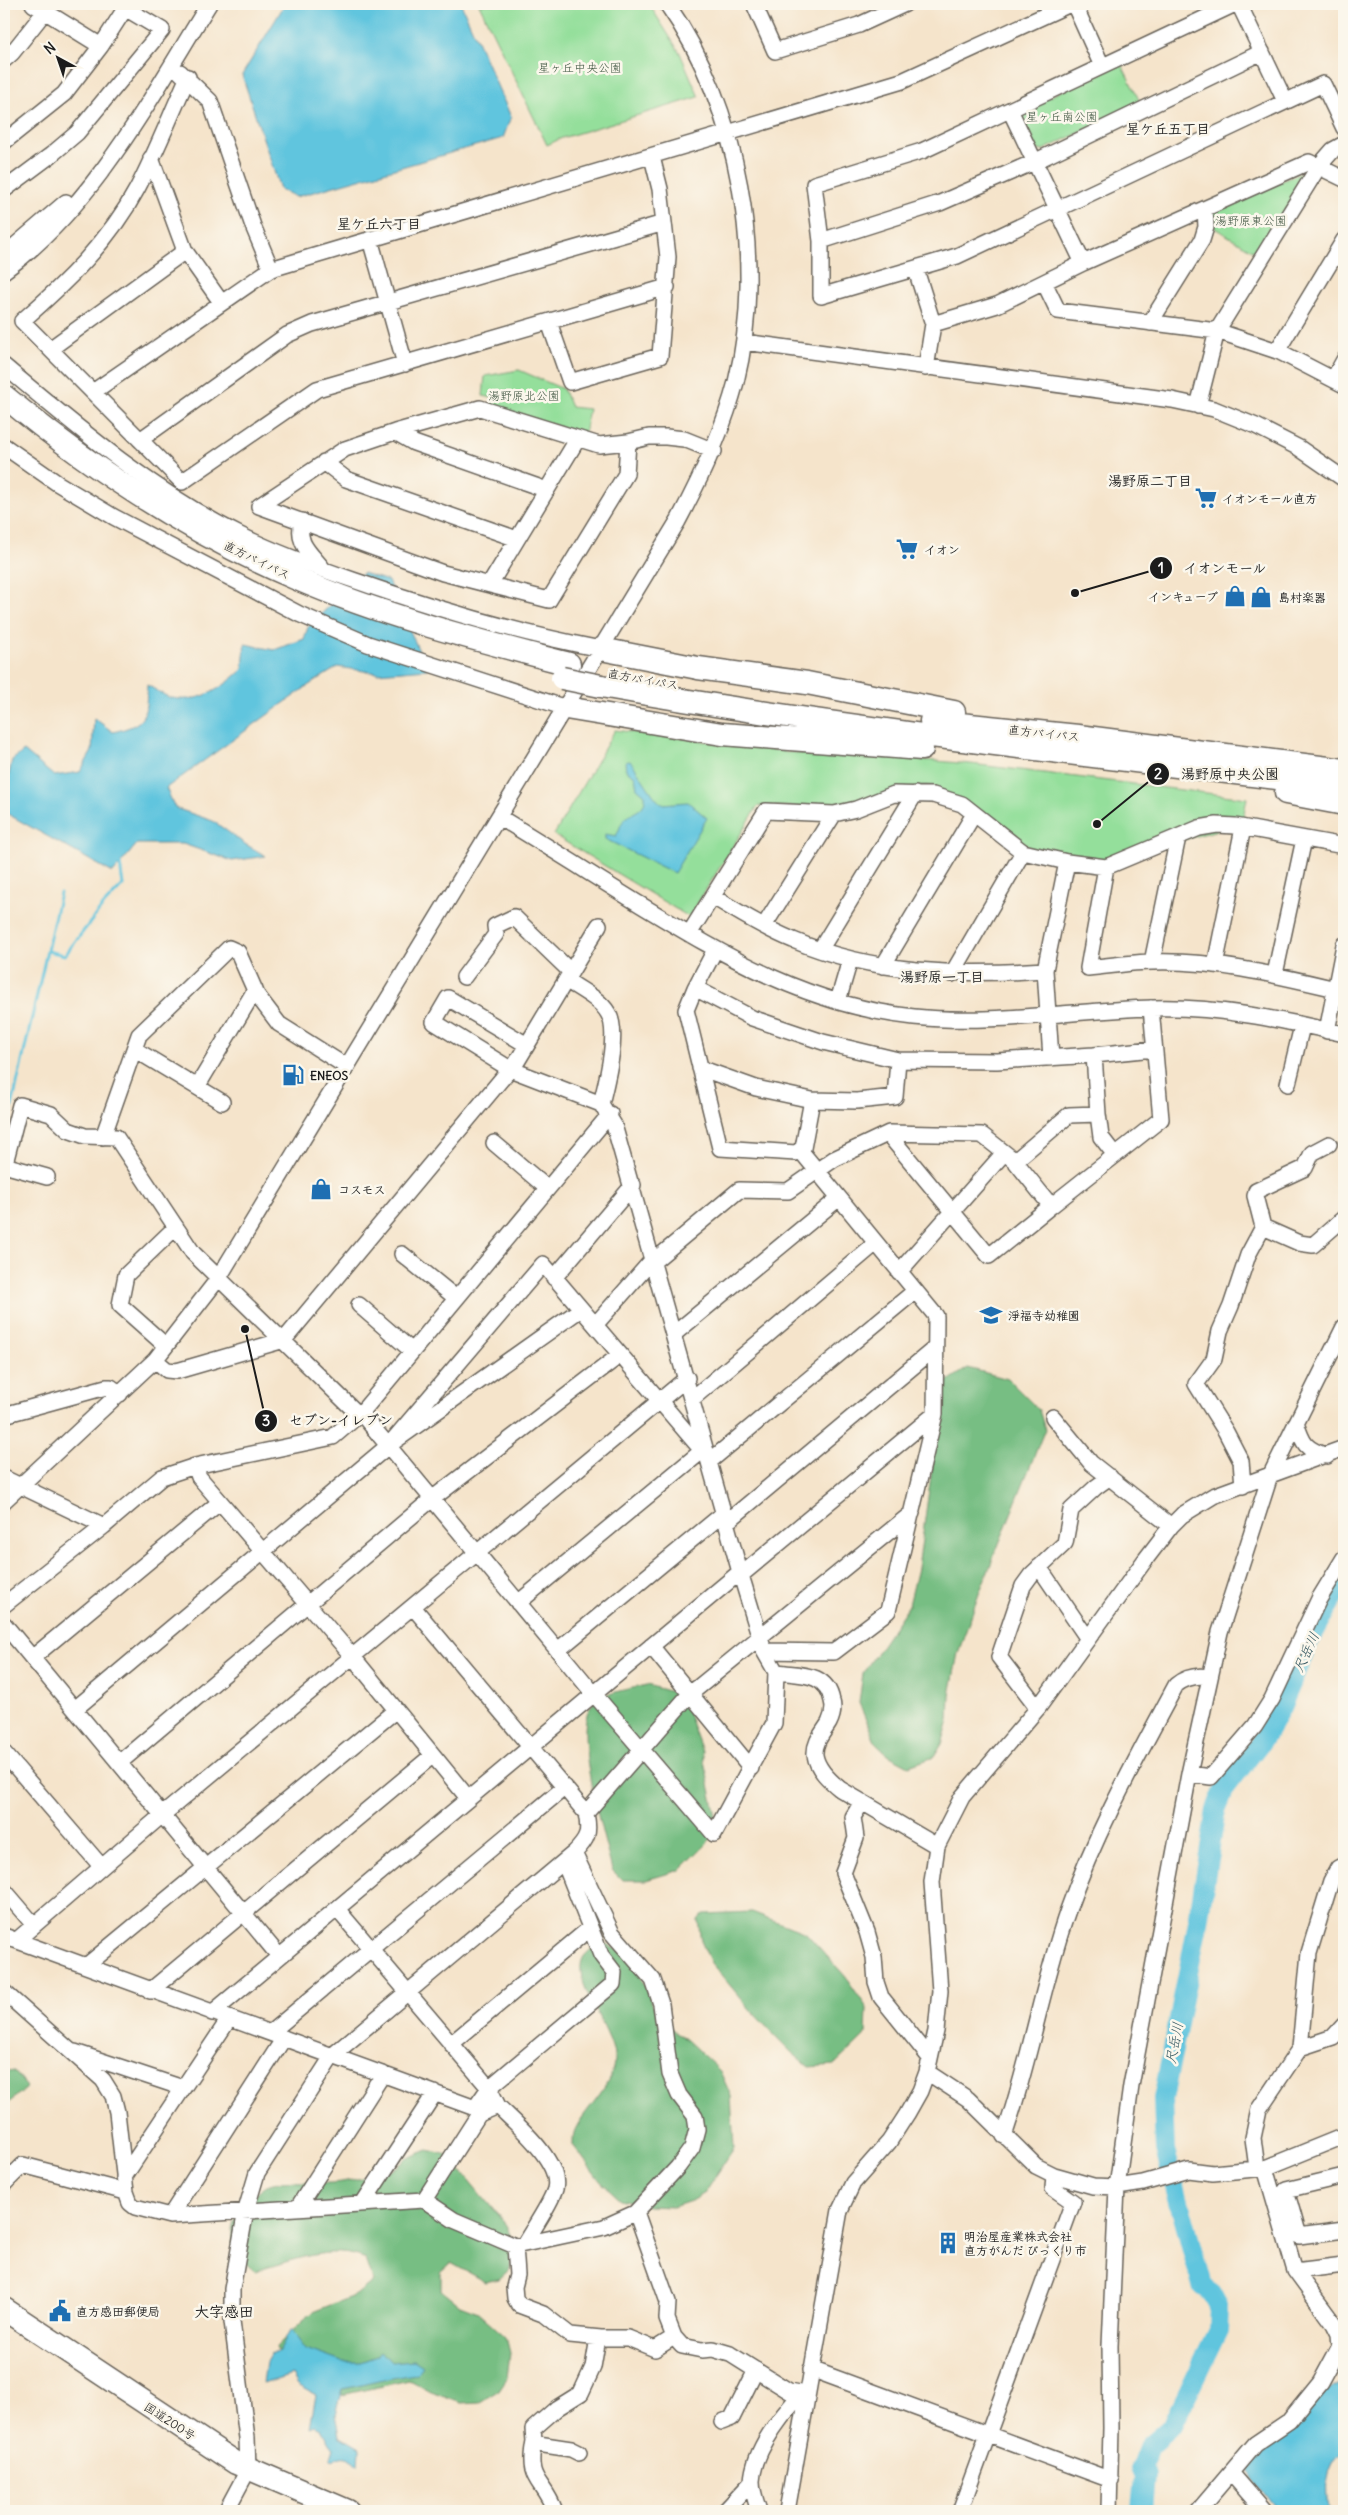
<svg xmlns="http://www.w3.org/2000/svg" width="1348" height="2515" viewBox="0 0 1348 2515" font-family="Delius,'Klee One',sans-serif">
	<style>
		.green { fill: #94df9b; stroke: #587e5c }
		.forest { fill: #77be83; stroke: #4a6d50 }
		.water { fill: #60c5de; stroke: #3e707d }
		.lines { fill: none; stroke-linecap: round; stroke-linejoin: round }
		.stream { stroke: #60c5de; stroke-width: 3 }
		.river { stroke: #60c5de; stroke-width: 20 }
		.minor-casing { stroke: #686259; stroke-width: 18 }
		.highway-casing { stroke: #686259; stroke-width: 25 }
		.minor { stroke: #fff; stroke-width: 15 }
		.highway { stroke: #fff; stroke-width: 22 }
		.highway-bridge-casing { stroke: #686259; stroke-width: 25; stroke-linecap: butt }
		.highway-bridge { stroke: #fff; stroke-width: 22 }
		.labels { text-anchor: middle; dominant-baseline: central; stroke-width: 5; stroke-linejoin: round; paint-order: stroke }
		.park-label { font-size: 12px; fill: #405642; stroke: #fbf7ec }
		.poi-label { font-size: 12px; font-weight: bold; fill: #1c1c1c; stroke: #fbf7ec; text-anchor: start }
		.street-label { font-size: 12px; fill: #1c1c1c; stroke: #fbf7ec }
		.neighbourhood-label { font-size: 14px; font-weight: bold; fill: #1c1c1c; stroke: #fbf7ec }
		.water-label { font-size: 14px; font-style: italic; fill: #345760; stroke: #fbf7ec }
		.quarter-label { font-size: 15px; font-weight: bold; fill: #1c1c1c; stroke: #fbf7ec }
		.leader { fill: none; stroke: #1c1c1c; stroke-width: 2 }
		.callout-dot { fill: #1c1c1c; stroke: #fbf7ec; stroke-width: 2 }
		.mark-label { font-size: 15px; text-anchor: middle; font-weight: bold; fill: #fff }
		.callout-label { font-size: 14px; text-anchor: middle; font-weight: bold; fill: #1c1c1c; stroke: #fbf7ec; stroke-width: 5; stroke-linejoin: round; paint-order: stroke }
	</style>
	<rect width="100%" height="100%" fill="#fbf7ec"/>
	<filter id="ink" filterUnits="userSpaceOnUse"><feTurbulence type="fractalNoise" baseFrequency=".02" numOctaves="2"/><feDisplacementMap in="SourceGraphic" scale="10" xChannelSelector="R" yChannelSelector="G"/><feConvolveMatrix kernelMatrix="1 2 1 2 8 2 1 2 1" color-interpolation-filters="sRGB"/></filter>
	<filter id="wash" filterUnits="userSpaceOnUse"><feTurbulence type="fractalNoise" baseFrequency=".0096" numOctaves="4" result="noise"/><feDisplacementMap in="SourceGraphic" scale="20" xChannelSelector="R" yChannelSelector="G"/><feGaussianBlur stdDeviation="1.12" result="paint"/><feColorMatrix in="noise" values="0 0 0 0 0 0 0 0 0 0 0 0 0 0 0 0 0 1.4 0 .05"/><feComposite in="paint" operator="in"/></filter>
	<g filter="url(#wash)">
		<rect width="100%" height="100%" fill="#f5e4cb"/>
		<path class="green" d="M479 4H649L680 53 699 97 562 138 547 145Z
			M1121 63 1141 104 1041 151 1035 148 1020 115 1021 110Z
			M1303 172 1307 177 1259 254 1211 226 1213 210Z
			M519 370 563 389 571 407 589 409 584 434 491 406 493 398 483 396 485 376Z
			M615 730 806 754 913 759 971 764 1247 798 1242 823 1102 863 1034 850 944 791 837 808 758 806 689 917 554 835Z"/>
		<path class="forest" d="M968 1368 1008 1379 1039 1410 1045 1429 980 1591 958 1653 950 1695 949 1720 942 1744 934 1757 909 1766 888 1755 876 1744 859 1703 863 1673 909 1605 918 1568 933 1461 939 1394 948 1381Z
			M647 1685 672 1692 687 1711 702 1751 716 1817 712 1838 680 1870 646 1880H622L612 1870C604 1838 573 1734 590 1707 600 1692 631 1689 647 1685Z
			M752 1912 806 1933 845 1976 867 2008 866 2034 834 2065 809 2067 791 2052 755 2015 711 1963 701 1941 698 1920 703 1914Z
			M606 1944 623 1951 638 1970 652 2003 663 2023 687 2040 720 2071 731 2096 734 2148 704 2193 691 2201 673 2207 648 2206 620 2199 601 2182 573 2145C573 2140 573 2134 575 2130 586 2106 616 2085 614 2056 612 2030 571 1981 583 1958 588 1949 598 1947 606 1944Z
			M14 2071 27 2087 4 2107V2073Z
			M428 2150 448 2155 506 2225 513 2242 510 2269 499 2279 485 2282 451 2263 441 2272V2290L460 2305 478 2312 506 2337 510 2353 507 2378 499 2390 480 2402 461 2403 431 2392 409 2380 333 2397 304 2386 288 2372 281 2363 276 2347 302 2321 315 2311 356 2295 373 2281 366 2259C330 2243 290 2262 255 2271 243 2263 230 2246 232 2230 233 2214 254 2193 267 2185 281 2178 315 2184 331 2183 349 2182 382 2174 398 2166 401 2164 404 2161 407 2159 413 2155 421 2153 428 2150Z"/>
		<path class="water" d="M285 4H461L511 117 503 138 296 197 280 189 242 75Z
			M363 573 388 581 427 669 377 673 338 667 309 685 166 788 175 808 213 821 245 844 266 856 232 861 183 844H137L113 873 4 812V799L12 760 24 751 54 776 80 772 92 751 94 718 113 732C147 724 146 717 147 685 155 689 164 696 172 698 200 704 224 687 243 669L245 644 274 650 304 639 308 627Z
			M630 761C638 770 654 800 662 804L688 802 707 818 674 873 605 839V834L616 836C620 830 620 823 626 818 635 810 646 811 645 795L637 788 635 776 626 770 625 762Z
			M291 2329 306 2349 342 2362H360L377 2356 381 2351 391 2362 414 2360 423 2366 417 2374C391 2377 368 2384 343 2389L336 2413 340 2436 360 2448 359 2465C349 2458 344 2453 333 2460L330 2458 333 2448 321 2429 315 2426 310 2428 316 2395 298 2385 292 2375 263 2384 266 2362 270 2355 279 2351Z
			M1334 2384H1344V2450C1323 2465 1326 2488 1328 2511H1278L1248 2471 1253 2452Z"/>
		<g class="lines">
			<path class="stream" d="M47 951 65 955 102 907 123 885 120 864
				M8 1124 60 893"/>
			<path class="river" d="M1142 2511 1145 2476 1141 2467 1149 2446 1172 2426 1218 2330 1219 2306 1212 2293 1202 2286 1165 2150 1163 2099 1197 1928 1216 1810 1225 1788 1263 1739 1281 1707 1309 1642 1344 1578"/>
		</g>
	</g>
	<g filter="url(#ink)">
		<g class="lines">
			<g class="minor-casing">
				<path id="minor" d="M33 4 101 46
					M754 4 775 51 859 25 905 4
					M1074 4 1102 66
					M1235 4 922 151 814 184 821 241V296L957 256 1323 84 1344 128
					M1239 4 1285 101
					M4 60 12 53 50 5
					M180 72 210 101 253 226 271 269
					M188 77C171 114 156 153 137 189 110 240 65 284 22 321L182 482 317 389 667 287
					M1010 110 1083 263
					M4 142 64 94 101 46 128 4
					M151 158 185 251 221 302
					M4 190 51 155 77 133 162 30 125 8
					M370 239 405 364
					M821 241 940 203 1034 162 1262 52
					M4 255 66 202
					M916 270 933 324 926 368
					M4 271C94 206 151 97 209 4
					M1044 282 1058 311 1217 331 1280 352 1344 385
					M549 322 570 382 660 356 668 257 660 189 652 157
					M1150 323 1202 240 1206 227 1205 209
					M933 324 997 305 1083 263 1309 162 1344 179
					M744 342 1172 400 1214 409 1256 426 1299 448 1344 479
					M50 349 185 251
					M1277 351 1344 240
					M4 366C78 428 153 492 240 535 276 553 315 567 353 580 433 608 517 633 601 649
					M1334 378 1344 360
					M93 392 271 269 902 81 1070 4
					M1198 406 1217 331 1319 166 1333 150 1344 144
					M395 432 414 443 547 490
					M140 440 287 335 312 324 664 223
					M628 442 626 474 549 600 443 573 259 506 345 449 395 432 480 408 599 445 628 442 649 437H666L684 439 714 451
					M4 446 57 483 114 517 299 614 368 644 566 708
					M324 462 346 479 517 539
					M302 521C296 544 310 552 323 569
					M490 584 577 440
					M499 817C547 846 594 876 641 905 728 958 810 1006 914 1017 993 1025 1074 1010 1153 1008 1217 1006 1282 1020 1344 1034
					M1106 867 1088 968C1110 966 1132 962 1153 962 1215 960 1276 975 1336 989
					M713 897C739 912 765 929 793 940 874 974 958 976 1045 970L1067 862
					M764 926 834 814
					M689 934 766 811 834 814 856 809 894 794 933 795 962 804 1023 852 1067 862 1106 867 1199 828 1217 825 1235 826 1344 846
					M715 950 695 988 752 1018 823 1042 898 1060 997 1061 1094 1055
					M820 950 915 794
					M1152 962 1178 837
					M1215 965 1243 828
					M883 966 974 814
					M1045 970 1051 1058
					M952 974 1023 852
					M1275 974 1304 839
					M464 977 496 934 495 926 514 917 571 972
					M566 980C579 989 600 999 608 1013 620 1032 606 1083 601 1104
					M695 988 686 1010 720 1148 796 1153 803 1148 812 1100 756 1088 700 1068
					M838 1001 850 960
					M1327 1031 1344 945
					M527 1045 599 925
					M134 1049 222 1102
					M510 1069 434 1022 448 998 527 1045 512 1070
					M1288 1084 1302 1026
					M197 1087 255 990
					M812 1100 857 1101 895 1097 898 1060
					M1098 1114 1094 1055 1153 1049
					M888 1134 989 1256 1051 1206
					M103 1137 139 1035 229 948 238 952 257 995 279 1024 347 1067
					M494 1143 547 1188
					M1015 1161 1069 1115 1098 1114 1101 1137 1115 1155
					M4 1165 47 1177
					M4 1167 20 1105 51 1114 68 1130 85 1136 116 1137 193 1253 359 1415
					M1263 1227 1299 1243 1313 1245 1344 1218
					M402 1254 456 1298
					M654 1261 739 1190 788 1191 834 1159 889 1133 982 1135 1015 1161 1051 1206 1161 1119 1151 1008
					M899 1272 1004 1153
					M554 1278 633 1185
					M359 1305 412 1351
					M581 1309 388 1446 543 1264 705 1454
					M595 1325 654 1258
					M674 1334 839 1198
					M166 1346 120 1305 126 1275 176 1227
					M155 1360 167 1370 177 1371 284 1340 510 1069 601 1104 614 1125 740 1572 764 1651 776 1672 774 1723 714 1834 594 1694 361 1413
					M692 1399 876 1243
					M4 1415 106 1387H111L120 1394
					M1053 1417 1091 1463 1171 1526
					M1296 1423C1303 1444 1305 1449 1327 1456
					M710 1461 915 1291
					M195 1466 199 1477 353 1657 468 1798
					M4 1478 104 1526
					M1243 1486 1241 1461 1226 1432 1196 1384 1214 1359 1220 1331 1231 1306 1248 1255 1263 1227 1255 1196 1256 1191 1305 1168 1312 1153 1329 1144
					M4 1501 155 1360 218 1279 678 521C702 476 723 431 736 382 766 261 739 106 667 4
					M727 1522 934 1349
					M1039 1567 1088 1639
					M741 1575 935 1414
					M518 1603 702 1451
					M4 1605 104 1526 162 1477 195 1466 333 1437 361 1413 610 1114
					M4 1624 279 1956
					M651 1646 751 1768
					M558 1650 724 1513
					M764 1651 834 1652 888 1611 935 1414 936 1316 800 1150
					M32 1658 220 1502
					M776 1672C800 1675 827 1672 832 1701 834 1708 832 1717 829 1723 823 1733 814 1742 815 1755 817 1769 829 1780 840 1789L937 1846
					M1038 1708 999 1657 1002 1648 1023 1586 1031 1575 1065 1543 1071 1510 1096 1487 1110 1477
					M75 1709 388 1446
					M4 1753 101 1866
					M119 1763 432 1499 620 1355
					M1189 1774 1211 1777 1255 1726 1272 1699 1319 1599 1344 1558
					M862 1802 853 1817 856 1838 843 1873 867 1932 874 1957 876 1982 881 1997 930 2058
					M586 1813 690 1694 912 1513
					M4 1890 34 1925
					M337 1909 489 2088 475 2108
					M4 1936 475 2108 479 2114
					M17 1940 161 1816 687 1378
					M86 1966 396 1710
					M150 1991 433 1755
					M4 1992 103 2080 113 2096 117 2112 126 2192 130 2203 135 2207 170 2216 424 2200 479 2114 498 2106C515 2123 562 2162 555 2189 551 2203 533 2229 525 2243
					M212 2013 740 1572
					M270 2033 565 1787
					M451 2044 590 1928
					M1300 2048 1333 2037 1344 2025
					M75 2052 183 2088
					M927 2072 968 2099 1036 2166 1054 2175 1093 2186 1117 2187 1143 2183 1189 2170 1213 2173 1265 2168 1344 2136
					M498 2106 489 2088 613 1984 614 1972 601 1955 564 1862
					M1004 2136C1030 2062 1042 1984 1068 1910 1096 1831 1137 1758 1176 1685 1186 1677 1196 1675 1208 1677
					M1257 2168 1253 2138 1259 2109 1300 2048 1309 1953 1331 1881 1338 1868 1344 1865
					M1344 2176 1286 2190 1299 2236 1344 2230
					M124 2177 229 2019
					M4 2184 23 2165 126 2192
					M424 2200 454 2220 515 2246 604 2227 635 2213 678 2167 692 2148 697 2129 695 2116 679 2095 670 2074 661 2004 653 1980 612 1933 574 1853
					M363 2203 435 2093
					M298 2207 383 2074
					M636 2212 668 2302 667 2319 674 2337 682 2346 702 2350 713 2349 730 2354 789 2391 806 2394
					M170 2216 284 2038
					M515 2246 517 2275 514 2287 515 2298 519 2305 543 2314 570 2335 601 2338H628L655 2349 674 2337
					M1295 2271 1344 2265
					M811 2369 1111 2480
					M722 2422 732 2418 756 2370
					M534 2441C526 2483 542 2477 555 2511
					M579 2453 571 2449 538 2444 534 2441 533 2429 557 2408 581 2393 593 2367 598 2338
					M1231 2473 1264 2511
					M226 2511 248 2470 247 2438 232 2321V2289L246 2210 257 2173 333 2055 574 1853C588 1839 590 1833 586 1813L413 1607
					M725 2511 752 2482
					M759 2511C756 2502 752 2491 752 2481 754 2449 781 2416 802 2393
					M787 2511 840 2210 853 2183 889 2142 907 2114 920 2091 927 2072 936 2031 940 1991 932 1882 937 1846 962 1797 1038 1708 1145 1560 1171 1526 1182 1515 1213 1496 1344 1448
					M960 2511 1073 2202 1053 2188 1054 2175
					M1109 2511 1111 2428 1110 2346 1117 2187 1131 2086 1189 1774 1220 1632 1270 1476 1344 1327
					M1198 2511 1255 2444 1289 2421 1320 2383 1340 2346 1339 2334 1334 2324 1295 2271 1265 2168"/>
			</g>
			<g class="highway-casing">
				<path id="highway" d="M4 396C92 469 189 533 295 578 383 616 477 640 569 664
					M601 649 698 668 807 683 954 712
					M601 686C847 730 1096 756 1344 786
					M566 708 722 734 922 749
					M931 721 1078 736 1344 770
					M1286 793 1344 804
					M4 2309 236 2463 348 2511"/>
			</g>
			<use href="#minor" class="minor"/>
			<use href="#highway" class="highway"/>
			<g class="highway-bridge-casing">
				<path id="highway-bridge" d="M562 678 601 686"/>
			</g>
			<use href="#highway-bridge" class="highway-bridge"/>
		</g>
	</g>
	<defs>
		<g id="supermarket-bare" transform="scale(1.725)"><path d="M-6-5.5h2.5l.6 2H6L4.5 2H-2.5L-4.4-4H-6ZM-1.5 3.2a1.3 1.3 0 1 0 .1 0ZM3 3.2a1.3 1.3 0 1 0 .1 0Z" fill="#1f6fb2" stroke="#fbf7ec" stroke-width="2.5" paint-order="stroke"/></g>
		<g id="shop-bare" transform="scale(1.725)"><path d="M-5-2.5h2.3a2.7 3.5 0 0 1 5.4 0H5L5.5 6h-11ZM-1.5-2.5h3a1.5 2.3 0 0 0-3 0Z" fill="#1f6fb2" stroke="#fbf7ec" stroke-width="2.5" paint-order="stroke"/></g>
		<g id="fuel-bare" transform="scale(1.725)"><path d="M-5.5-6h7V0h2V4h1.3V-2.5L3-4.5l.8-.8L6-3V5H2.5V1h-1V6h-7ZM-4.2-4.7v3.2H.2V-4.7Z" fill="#1f6fb2" stroke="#fbf7ec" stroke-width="2.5" paint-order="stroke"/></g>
		<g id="school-bare" transform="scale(1.725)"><path d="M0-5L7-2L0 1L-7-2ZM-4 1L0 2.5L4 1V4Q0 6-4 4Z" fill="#1f6fb2" stroke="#fbf7ec" stroke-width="2.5" paint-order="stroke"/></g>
		<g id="building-bare" transform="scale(1.725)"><path d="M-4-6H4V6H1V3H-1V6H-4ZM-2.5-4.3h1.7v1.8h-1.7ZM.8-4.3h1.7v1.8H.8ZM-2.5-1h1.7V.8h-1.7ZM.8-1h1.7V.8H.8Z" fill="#1f6fb2" stroke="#fbf7ec" stroke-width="2.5" paint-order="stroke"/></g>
		<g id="civic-bare" transform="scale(1.725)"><path d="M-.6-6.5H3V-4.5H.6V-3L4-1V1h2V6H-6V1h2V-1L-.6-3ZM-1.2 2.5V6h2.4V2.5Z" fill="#1f6fb2" stroke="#fbf7ec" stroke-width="2.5" paint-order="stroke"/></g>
	</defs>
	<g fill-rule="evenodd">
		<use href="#supermarket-bare" x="1206" y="498"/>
		<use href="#supermarket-bare" x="907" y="549"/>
		<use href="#shop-bare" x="1235" y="596"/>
		<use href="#shop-bare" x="1261" y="597"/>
		<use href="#fuel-bare" x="293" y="1075"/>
		<use href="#shop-bare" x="321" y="1189"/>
		<use href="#school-bare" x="991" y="1315"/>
		<use href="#building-bare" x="948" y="2243"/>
		<use href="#civic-bare" x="60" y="2311"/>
	</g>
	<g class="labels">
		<g class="park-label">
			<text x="580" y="67">星ヶ丘中央公園</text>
			<text x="1062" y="116">星ヶ丘南公園</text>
			<text x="1251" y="220">湯野原東公園</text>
			<text x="524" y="395">湯野原北公園</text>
		</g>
		<g class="poi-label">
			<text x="1222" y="498">イオンモール直方</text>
			<text x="924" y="549">イオン</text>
			<text x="1218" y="596" text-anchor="end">インキューブ</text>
			<text x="1278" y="597">島村楽器</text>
			<text x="310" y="1075">ENEOS</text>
			<text x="338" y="1189">コスモス</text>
			<text x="1008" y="1315">淨福寺幼稚園</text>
			<text x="964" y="2236">明治屋産業株式会社<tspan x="964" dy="14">直方がんだ びっくり市</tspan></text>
			<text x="76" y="2311">直方感田郵便局</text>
		</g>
		<g class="street-label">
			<text transform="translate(257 560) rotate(26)">直方バイパス</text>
			<text transform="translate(643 679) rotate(10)">直方バイパス</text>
			<text transform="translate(1044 733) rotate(6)">直方バイパス</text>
			<text transform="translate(170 2421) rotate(33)">国道200号</text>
		</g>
		<g class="neighbourhood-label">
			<text x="1168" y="129">星ケ丘五丁目</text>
			<text x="379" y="224">星ケ丘六丁目</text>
			<text x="1150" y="481">湯野原二丁目</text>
			<text x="942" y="977">湯野原一丁目</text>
		</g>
		<g class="water-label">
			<text transform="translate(1306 1652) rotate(-65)">尺岳川</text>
			<text transform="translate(1174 2043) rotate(-79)">尺岳川</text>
		</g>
		<g class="quarter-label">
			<text x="224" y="2311">大字感田</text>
		</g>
	</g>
	<path class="leader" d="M1075 593L1161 568M1097 824L1158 774M245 1329L266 1421"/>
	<g class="callout-dot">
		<circle cx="1075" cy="593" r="5"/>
		<circle cx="1097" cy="824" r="5"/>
		<circle cx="245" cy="1329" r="5"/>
		<circle cx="1161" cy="568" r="12"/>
		<circle cx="1158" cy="774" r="12"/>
		<circle cx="266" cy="1421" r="12"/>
	</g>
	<g class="mark-label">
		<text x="1161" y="573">1</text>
		<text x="1158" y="779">2</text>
		<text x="266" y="1426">3</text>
	</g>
	<g class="callout-label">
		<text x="1225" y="573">イオンモール</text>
		<text x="1230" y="779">湯野原中央公園</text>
		<text x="341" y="1425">セブン-イレブン</text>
	</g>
	<rect width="1348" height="2515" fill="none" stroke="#fbf7ec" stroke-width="20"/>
	<g transform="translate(58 58) rotate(320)" stroke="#fbf7ec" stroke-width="4" paint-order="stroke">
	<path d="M0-4L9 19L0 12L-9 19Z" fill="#1c1c1c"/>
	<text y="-8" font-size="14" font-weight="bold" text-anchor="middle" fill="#1c1c1c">N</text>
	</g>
</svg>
